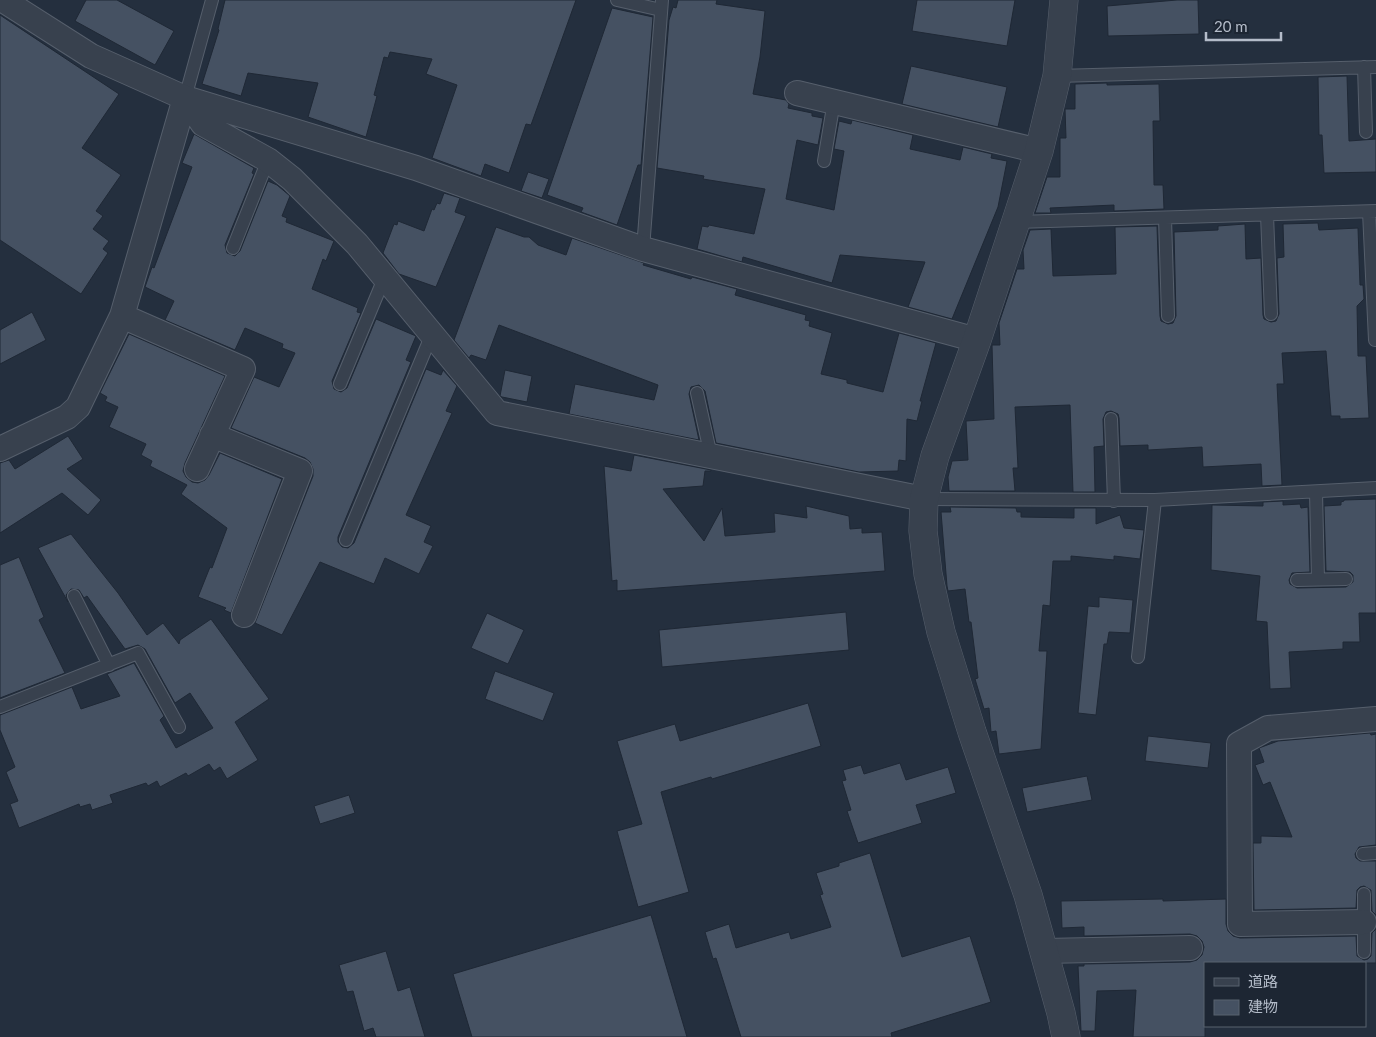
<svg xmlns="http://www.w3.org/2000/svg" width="1376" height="1037" viewBox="0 0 1376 1037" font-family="Lato,'Noto Sans JP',sans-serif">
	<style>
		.building { fill: #455162; stroke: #1f2835 }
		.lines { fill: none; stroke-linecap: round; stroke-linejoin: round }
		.service-casing { stroke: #565f6c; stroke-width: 14 }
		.minor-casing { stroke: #565f6c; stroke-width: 26 }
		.tertiary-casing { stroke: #565f6c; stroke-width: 29 }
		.service { stroke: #38414e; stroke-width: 12 }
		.minor { stroke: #38414e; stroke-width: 24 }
		.tertiary { stroke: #38414e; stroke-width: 28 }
	</style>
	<rect width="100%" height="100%" fill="#242f3e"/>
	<path class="building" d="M86 0H117L174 31 155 65 75 21Z
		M225 0H576L531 125 526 124 509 173 485 164 481 176 432 158 457 85 426 74 432 59 390 52 388 58 384 57 374 95 377 96 366 137 308 117 318 83 248 73 241 96 202 84 219 30 218 29Z
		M678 0H717L716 4 765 11 760 57 753 94 786 100 789 104 788 108 812 113V116L823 118 818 145 797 140 786 199 834 210 844 151 834 149 839 121 851 124 852 120 913 135 910 149 960 160 963 147 992 154 991 158 1007 161 998 207 952 319 908 307 925 262 840 255 832 283 743 257 742 262 697 249 702 226 708 227 709 225 754 234 765 189 703 179 704 176 657 168 669 20 673 7 676 8Z
		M917 0H1015L1007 46 912 31Z
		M1177 0H1198L1199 34 1108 36 1107 6Z
		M612 8 653 17 641 165H638L617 225 581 212 583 208 547 195Z
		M0 15 119 94 82 148 121 175 96 211 103 216 93 229 109 241 103 249 108 253 81 294 0 240Z
		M911 66 1007 87 998 127 902 104Z
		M1347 76 1349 141 1376 139V172L1324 173 1322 135H1319L1318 77Z
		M1107 83V85L1159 84 1160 121H1153L1154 185H1163L1164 209 1114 211V205L1050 208 1051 213H1035L1047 177H1060V138H1066L1065 109H1075V84Z
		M194 134 254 168 252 173 254 174 225 245 227 253 235 256 240 251 268 181 277 185 290 196 282 216 287 218 286 222 334 241 326 261 323 259 312 289 358 308 357 312 361 313 332 381 334 389 341 392 347 388 376 319 416 336 406 360 411 362 338 537V542L342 547 348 548 354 543 426 369 441 375 443 370 457 386 446 411 452 413 406 515 431 526 424 542 433 546 419 574 385 558 374 584 320 562 282 635 255 623 313 476V469L310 462 305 458 231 428 254 377 279 387 295 353 282 348 283 344 245 328 235 350 165 320 174 301 145 287 152 267 154 268 192 167 182 163Z
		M528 172 549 179 542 198 521 191Z
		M444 193 460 198 455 212 466 216 436 287 399 274 383 253 394 224 397 225 398 221 424 231 432 209 434 210 437 203 440 204Z
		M1318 223 1319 230 1358 228 1360 285H1363L1364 299 1357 306 1358 356H1366L1369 418 1340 419V416H1331L1326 351 1282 353 1284 384H1277L1282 485 1262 486 1261 464 1203 467 1202 447 1148 450V445L1120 446 1119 418 1118 414 1111 411 1106 412 1103 419 1104 446 1094 447 1095 492H1073L1070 405 1015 407 1018 468H1013L1015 491H949L948 477 952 461 968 460 966 421 994 419 992 345H1000L999 323 1017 269H1024L1023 250 1030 230 1051 229 1053 276 1116 274 1115 227 1157 226 1160 316 1161 321 1168 324 1173 323 1176 316 1174 232 1218 230V226L1245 224 1246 259 1261 258 1263 315 1264 319 1271 322 1276 321 1279 314 1277 258 1284 257 1283 224Z
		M496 227 524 237H529L538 245 566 255 572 238 644 263 643 265 691 279 692 277 737 289 735 295 806 315 805 320 810 321 809 326 832 333 821 374 847 380V383L883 392 899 333 936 343 920 401H922L917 421 907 419 906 461 899 460 898 471 859 472 716 443 705 391 699 385 691 387 689 394 699 440 569 414 575 384 654 400 658 385 499 325 486 360 471 355 469 358 454 340Z
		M32 312 46 340 0 364V330Z
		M129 334 225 376 185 463 183 471 186 477 192 482 198 483 205 480 209 475 220 453 282 479 231 613 224 610 226 608 198 597 210 567 212 568 227 528 181 494 187 485 150 466 152 461 141 455 146 444 109 427 118 407 105 401 107 397 100 393Z
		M505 370 532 376 527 402 502 397 500 396Z
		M68 436 83 459 67 469 101 500 88 515 62 493 0 533V463L9 460 15 469Z
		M634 455 711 470V471H705L703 486 663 489 704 541 722 508 725 536 775 532 774 513 807 518 806 506 849 516 850 529 862 528V533L882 532 885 571 617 591V580L612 581 604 466 631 471Z
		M1376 499V613H1359L1360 642H1343V649L1289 652 1291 688 1270 689 1267 622 1256 621 1260 576 1211 570 1212 505 1263 506V502L1283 501V505L1300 504 1301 508 1308 507 1310 572 1292 573 1289 580 1290 584 1297 588 1346 587 1353 582V575L1350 572 1326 571 1324 506 1341 505V502L1344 501V500Z
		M950 507 1016 508 1017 512H1021V517L1074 518V508H1096V524L1120 515 1124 528 1144 530 1140 559 1114 556V560L1071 556V561H1053L1050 606 1043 605 1039 651H1047L1041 749 999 754 996 731 991 732 989 708 984 709 975 679 978 678 971 622H969L965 589 948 591 947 586 941 512H951Z
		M71 534 118 593 147 635 163 623 179 644 180 640 211 619 269 699 235 722 258 760 227 779 220 767 214 771 209 764 188 776 186 773 160 787 157 781 148 786 146 783 110 795 113 803 92 810 90 804 80 807 79 804 19 828 10 804 18 801 6 772 15 767 0 730V715L72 687 81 709 120 696 107 674 134 663 164 716 160 720 176 748 213 728 190 693 175 703 145 649 138 645 125 649 87 596 84 598 79 590 71 589 66 595 68 602 38 548Z
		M19 557 44 617 39 620 65 673 0 698V565Z
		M1099 597 1133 600 1130 633 1109 632 1107 644H1104L1096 715 1078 713 1088 606 1099 607Z
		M846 612 849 650 662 667 659 630Z
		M487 613 524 630 508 664 471 648Z
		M495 671 554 693 543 721 485 699Z
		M808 703 821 746 712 779 711 777 661 792 689 892 638 907 617 831 642 824 617 741 675 724 680 741Z
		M1370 733 1371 735 1376 734V845L1359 847 1355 854 1356 858 1360 861H1376V915L1372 911 1371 890 1364 886 1360 887 1357 890 1356 908 1254 910 1253 843H1261V836L1292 837 1270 782 1263 785 1255 765 1264 762 1259 748 1278 741Z
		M1148 736 1211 743 1208 768 1145 761Z
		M900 763 906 780 948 767 956 793 916 805 922 823 858 843 847 811 851 810 842 781 846 780 843 770 861 765 864 774Z
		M1087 776 1092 800 1027 812 1022 788Z
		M349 795 355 813 320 824 314 806Z
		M870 853 902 957 970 936 991 1002 891 1033 892 1037H741L716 958 713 959 705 932 729 924 736 948 789 932 791 939 831 927 820 895 823 894 816 873 839 866V863Z
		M1163 899V901L1226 899V924L1228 931 1233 936 1240 938 1356 936 1357 956 1364 960 1368 959 1371 956 1372 933 1376 929V963H1205V1037H1133L1136 990 1097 991 1095 1031H1081L1078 966H1084V964L1190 962 1197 960 1202 955 1204 947 1202 941 1197 936 1190 934 1084 936V927L1062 928 1061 901Z
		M651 915 687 1037H472L453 974Z
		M386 951 398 991 410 987 425 1037H376L373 1028 364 1031 353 991 347 992 339 965Z"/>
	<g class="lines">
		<g class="service-casing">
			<path id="service" d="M617 0 661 10
				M1364 67 1366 132
				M1057 76 1376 67
				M185 98 212 0
				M824 161 834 101
				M1369 212 1375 340
				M1267 215 1271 314
				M1165 218 1168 316
				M1016 222 1376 211
				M233 248 268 160
				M643 249 662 0
				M340 384 385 276
				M697 393 711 456
				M1111 419 1114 501
				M1316 492 1318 579
				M924 499 1155 500 1376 488
				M346 540 432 334
				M1297 580 1346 579
				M74 596 109 665
				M1138 657 1155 500
				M0 707 138 653 179 727
				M1363 854 1376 853
				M1364 952V894"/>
		</g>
		<g class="minor-casing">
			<path id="minor" d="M3 0 91 56 185 98 416 168 643 249 977 340
				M797 93 1039 151
				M185 98 203 124 268 160 292 179 357 244 497 413 924 499
				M122 316 243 369 197 469
				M212 435 300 471 244 615
				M0 449 67 417 78 407 122 316 185 98
				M1364 922 1240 924 1239 744 1268 728 1376 719
				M1044 951 1190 948"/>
		</g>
		<g class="tertiary-casing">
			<path id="tertiary" d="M1064 0 1057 76 1039 151 977 340 935 456 924 499 923 531 928 574 941 632 972 732 1028 895 1061 1013 1066 1037"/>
		</g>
		<use href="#service" class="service"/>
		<use href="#minor" class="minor"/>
		<use href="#tertiary" class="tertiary"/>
	</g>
	<rect x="1204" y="962" width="162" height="65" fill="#1d2633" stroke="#59626f"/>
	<rect x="1214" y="978" width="25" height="8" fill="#38414e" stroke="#59626f"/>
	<text x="1248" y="987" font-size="15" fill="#b4bcc9">道路</text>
	<rect x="1214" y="1000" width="25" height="15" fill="#455162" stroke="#59626f"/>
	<text x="1248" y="1012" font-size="15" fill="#b4bcc9">建物</text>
	<path d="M1206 32v8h75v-8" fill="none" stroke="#b4bcc9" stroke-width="2.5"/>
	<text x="1214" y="32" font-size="15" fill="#b4bcc9" stroke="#1d2633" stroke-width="4" paint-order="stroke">20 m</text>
</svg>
